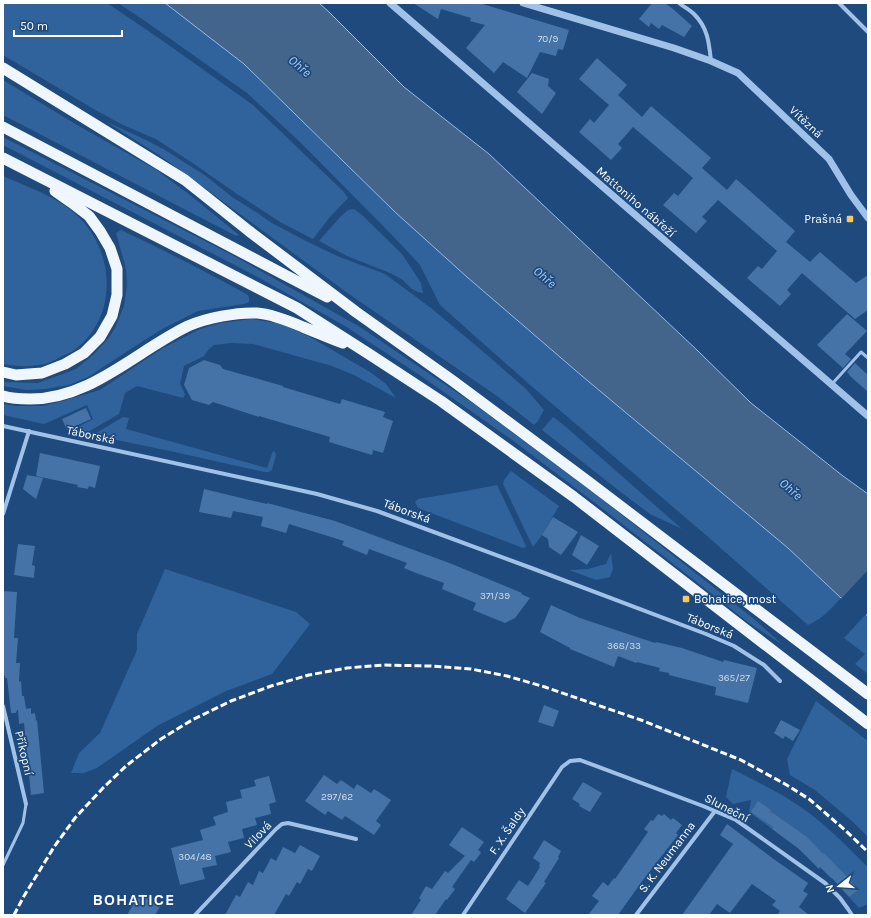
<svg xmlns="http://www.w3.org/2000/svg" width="871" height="918" viewBox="0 0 871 918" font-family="Karla,sans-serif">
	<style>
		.green { fill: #30639c }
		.water { fill: #44658b; stroke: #94bde9 }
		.pier { fill: #1e4a7d }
		.building { fill: #4673a7 }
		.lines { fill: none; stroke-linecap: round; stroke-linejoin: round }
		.service { stroke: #a0c2e8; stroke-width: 3 }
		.minor { stroke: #a0c2e8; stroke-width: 4 }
		.tertiary { stroke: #a0c2e8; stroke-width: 7 }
		.trunk { stroke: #f0f6fe; stroke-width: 11 }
		.rail { stroke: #fff; stroke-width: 3; stroke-dasharray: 7 3; stroke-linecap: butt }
		.poi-dot { fill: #f7c85f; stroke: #1e4a7d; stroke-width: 1.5 }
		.labels { text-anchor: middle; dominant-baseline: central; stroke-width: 3.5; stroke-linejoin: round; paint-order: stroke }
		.number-label { font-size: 10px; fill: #d1dce9 }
		.street-label { font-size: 12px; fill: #fff; stroke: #1e4a7d }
		.poi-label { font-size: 12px; fill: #fff; stroke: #1e4a7d; text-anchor: end }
		.water-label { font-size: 13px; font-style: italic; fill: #abccf0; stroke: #1e4a7d }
		.district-label { font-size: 16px; font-weight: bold; letter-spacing: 1px; fill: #fff; stroke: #1e4a7d }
	</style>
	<rect width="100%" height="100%" fill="#1e4a7d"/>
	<path class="green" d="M3 3H107L163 41 253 105 343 191 348 198 330 217 313 239 280 222 237 194 194 164 156 139 123 125 97 111 3 55Z
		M118 3H165L244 64 395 212 467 277 582 376 788 548 841 598C831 609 822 619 808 625L707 536 529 384 440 305 420 265 392 235 299 141 247 93 145 21Z
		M3 80 77 125 155 169 190 195 239 235 236 236 3 115Z
		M105 121 148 141 165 150 206 176 232 197 256 212 272 223 304 240 337 256 385 274 431 308 486 354 526 389 544 410 538 421 534 425 497 396 349 294 191 178 159 155Z
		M3 137 234 256 360 327 474 404 594 493 754 619 783 645 749 623 603 509 515 442 421 376 345 326 252 274 3 145Z
		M3 176C32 189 65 199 86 225 116 263 115 321 73 351 69 353 65 355 62 356 57 359 53 361 48 363 34 367 17 367 3 364Z
		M354 209 362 215 402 254 421 283 423 293 418 292 412 289 403 280 390 273 347 256 319 241 341 216 348 210Z
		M121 230C164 250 207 272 248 295L249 298V302L244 304 198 311 164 328 140 343 88 377 69 385 46 389 26 390 3 386V382L38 383 76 369 93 355 108 339 115 328 124 306 127 286 126 269 116 233Z
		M251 319 282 324 310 337 370 372 386 384 396 398 354 375 332 366 253 344 231 343 214 345 209 349 204 356 184 366 180 384 185 394 183 398 137 386 125 393 119 414 88 432 72 430 93 419 87 405 44 424 3 415V404L17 406H42L63 401 100 390 163 348 200 329 221 323Z
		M123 417 129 418 126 429 267 468 273 451 275 452 276 455 272 470 268 472H264L179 453 93 435Z
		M553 417 565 426 682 529 650 514 622 493 542 430Z
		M511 471 559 506 542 535 533 547 503 484 504 480Z
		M497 485 526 546V547L523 548 418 508 415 502 418 499 466 491Z
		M611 553 613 569 610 577 596 580 569 570 588 569 606 564Z
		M165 569 296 612 310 624 272 674 226 691 157 726 97 768 84 773H71L79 753 100 733 137 650V634Z
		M866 614 868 617V674L855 664 865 654 844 638Z
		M816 701 868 741V837L853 822 815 790 790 775 787 759Z
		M732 769C755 781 780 792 802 808 826 824 847 847 868 867V904L859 908 849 897 857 890 780 818 772 829 749 812 751 800 733 804 726 797Z"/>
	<path class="water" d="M165 3H319L329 12 404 87 489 154 698 351 751 403 843 476 868 494V617L866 614 841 598 788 548 582 376 467 277 395 212 244 64Z"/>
	<path class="pier" d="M868 570V612L865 616 840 600Z"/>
	<path class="building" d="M413 3H479L569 30 563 50 558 49 556 56 540 52 527 78 503 62 494 73 466 48 485 25 470 21 471 18 441 9 438 19Z
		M652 3H665L673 9 692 26 684 37 662 25 659 29 651 23 649 27 639 19Z
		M597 58 627 85 618 95 642 117 651 106 695 144 711 158 702 168 727 190 736 179 750 191 795 231 786 242 810 262 820 252 856 283 868 275V310L855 319 802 273 787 290 791 294 780 306 747 278 758 266 762 269 777 251 718 200 702 217 707 221 696 233 663 205 674 193 678 196 693 178 633 127 618 144 622 148 611 160 579 132 590 119 594 123 609 105 579 79Z
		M532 73 549 79 548 86 556 93 542 114 517 92Z
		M847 314 867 331 845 354 851 359 843 368 817 345Z
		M204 360 220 365 223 369 283 386V387L340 404 342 399 385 412 383 417 393 421 383 453 373 450 372 455 329 442 330 437 259 416V417L213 402 209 405 192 400 184 385 189 368Z
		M855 363 868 375V392L849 375V374L847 372Z
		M86 408 91 419 67 430 62 419Z
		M40 453 100 466 95 488 89 486 88 489 77 487 78 485 36 476Z
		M27 475 43 478 36 499 23 489Z
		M204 489 267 504V503L335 521 452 564 522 593 521 594 530 598 515 618 505 623 473 610 476 603 442 589 444 583 416 573 404 568 407 563 369 549 367 555 342 545 344 541 289 524 286 533 261 526 263 517 233 511 231 518 199 512Z
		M553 517 578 532 561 555 549 547 548 539 542 535Z
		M581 535 599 546 587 565 572 555Z
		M18 544 35 546 32 565 35 566 34 578 14 575Z
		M3 591 17 592 14 638H18L16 663H20L19 682 21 681 22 696H24L26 709 17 710 16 713H11L7 678H5V676L3 675Z
		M551 605 580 618 655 643 656 642 682 648 723 662 724 660 757 668 748 703 715 695 716 687 669 675V673L659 671 660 668 637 662 636 663 618 656 614 667 570 649V648L540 632Z
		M544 705 559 711 553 727 538 722Z
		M31 708V714L35 713 36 721 37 720 44 793 31 795 24 723 19 724 18 710Z
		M781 720 800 730 793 741 785 736 783 739 774 733Z
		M324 775 337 784 341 780 354 789 357 784 371 793 374 789 391 800 376 821 381 825 374 835 345 816 342 820 328 811 325 815 305 801Z
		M269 776 276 802 269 804 271 814 255 818 257 825 242 829 244 838 228 842 231 852 215 856 217 865 202 868 205 879 180 885 171 848 203 840 200 830 216 825 213 817 228 812 226 802 242 798 240 790 256 786 254 780Z
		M583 782 602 793 590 812 579 806 580 804 572 799Z
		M758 801 771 810 770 811 807 837 823 854 824 853 850 880 858 890 849 897 832 878H831L820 867 819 869 799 849 772 829 773 827 751 812Z
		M658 814 662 816 664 814 671 820 673 818 682 825 676 833 678 835 643 880 618 915H588L599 901 592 896 603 882 608 886 614 878 615 879 648 832 644 829 651 820 653 821Z
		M727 824 775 860 808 883 803 891 808 894 799 907 809 915H777L780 911 772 905 776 901 752 884 730 913 717 904 709 915H682L733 844 720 835Z
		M462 827 484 842 478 850 481 852 480 853H481L474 862 471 860 452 887 455 889 447 900 446 899 435 915H411L421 900 419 898 426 886 432 889 445 871 448 873 465 856 449 845Z
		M544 840 561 851 558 857 559 858 544 882 546 883 525 913 506 899 519 880 528 886 540 867 539 866 540 863 533 858Z
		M300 845 320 856 312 871 308 869 300 884 297 882 289 896 286 894 274 915H225L236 895 240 897 248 882 253 885 259 871 263 873 271 858 276 861 283 847 295 853Z
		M140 893 161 905 155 915H127Z"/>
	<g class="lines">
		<path class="service" d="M832 384 861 352 868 358
			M3 865 23 823 26 804"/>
		<path class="minor" d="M679 3C684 7 690 10 694 14 708 28 709 43 711 61
			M839 3 868 32
			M3 426 276 485 317 494 377 511 534 569 706 634 734 646 764 665 780 681
			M3 514 29 431
			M3 706 26 804
			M195 915 276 829 282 824 288 823 356 839
			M463 915 562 767 570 761 580 760 703 806 736 820 825 883 840 898 848 909 852 915
			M636 915 715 811"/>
		<path class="tertiary" d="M390 3 868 416
			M523 3 674 48 711 61 738 73 829 159 851 195 868 218"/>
		<path class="trunk" d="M3 68 185 180 249 231 356 312 453 381 586 480 868 694
			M3 127 327 297
			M3 158 297 308 369 354 441 401 574 497 868 724
			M3 372 16 375 42 373 65 364 84 353 100 337 112 316 117 295V269L110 248 100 231 89 216 72 203 55 191
			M3 396C13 399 20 399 30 399 91 399 136 351 188 326 206 318 237 312 257 313 272 314 289 321 303 327 316 332 329 338 343 343"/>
		<path class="rail" d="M14 915 24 896 54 847 75 818 103 788 126 766 161 739 192 720 231 701 271 686 309 675 347 668 383 665 430 666 471 669 507 676 545 687 641 720 741 760 785 784 809 799 845 830 868 852"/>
	</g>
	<g class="poi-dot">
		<rect x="846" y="215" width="8" height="8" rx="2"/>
		<rect x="682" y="595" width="8" height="8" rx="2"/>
	</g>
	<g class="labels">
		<g class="number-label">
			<text x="548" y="39">70/9</text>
			<text x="495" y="596">371/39</text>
			<text x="624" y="646">368/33</text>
			<text x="734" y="678">365/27</text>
			<text x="337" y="797">297/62</text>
			<text x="195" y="857">304/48</text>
		</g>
		<g class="street-label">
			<text transform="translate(806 122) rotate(43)">Vítězná</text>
			<text transform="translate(636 202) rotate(41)">Mattoniho nábřeží</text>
			<text transform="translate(91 435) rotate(12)">Táborská</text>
			<text transform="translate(407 511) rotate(20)">Táborská</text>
			<text transform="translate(710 626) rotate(22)">Táborská</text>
			<text transform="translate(24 753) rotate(77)">Příkopní</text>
			<text transform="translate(727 808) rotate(27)">Sluneční</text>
			<text transform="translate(507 831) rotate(-56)">F. X. Šaldy</text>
			<text transform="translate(258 835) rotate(-46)">Vilová</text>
			<text transform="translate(667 857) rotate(-53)">S. K. Neumanna</text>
		</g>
		<g class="poi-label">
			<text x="842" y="219">Prašná</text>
			<text x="694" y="599" text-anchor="start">Bohatice, most</text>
		</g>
		<g class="water-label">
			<text transform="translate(300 66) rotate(41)">Ohře</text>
			<text transform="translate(545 277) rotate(41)">Ohře</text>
			<text transform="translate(791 489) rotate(41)">Ohře</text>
		</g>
		<g class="district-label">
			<text x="134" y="899">BOHATICE</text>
		</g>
	</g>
	<rect width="871" height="918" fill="none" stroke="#ffffff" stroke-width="8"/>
	<g transform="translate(839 886) rotate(253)" stroke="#1e4a7d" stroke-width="3" paint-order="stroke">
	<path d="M0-3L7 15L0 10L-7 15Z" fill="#ffffff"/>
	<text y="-6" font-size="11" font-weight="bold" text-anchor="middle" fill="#ffffff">N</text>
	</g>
	<path d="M14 30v6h108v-6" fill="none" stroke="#ffffff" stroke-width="2"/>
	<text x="20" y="30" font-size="12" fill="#ffffff" stroke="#1e4a7d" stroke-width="3" paint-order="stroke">50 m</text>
</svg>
